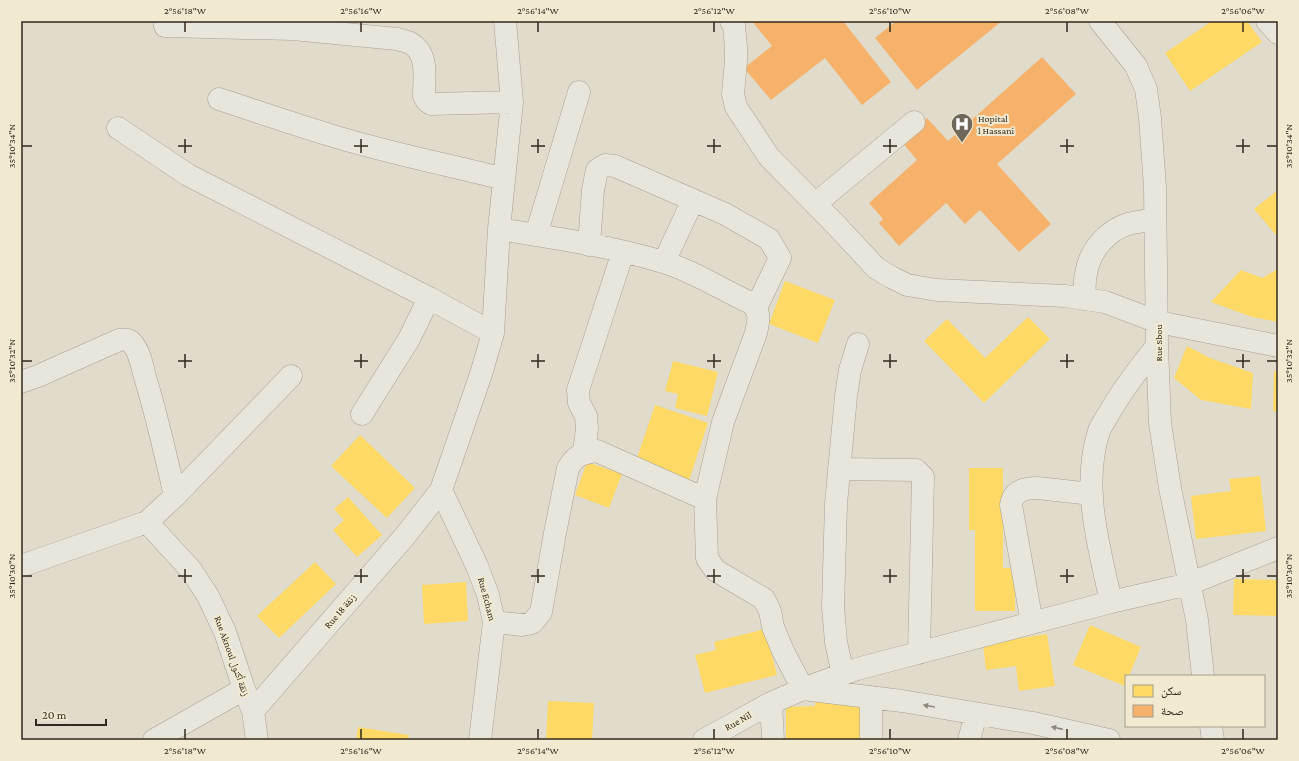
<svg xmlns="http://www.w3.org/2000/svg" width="1299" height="761" viewBox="0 0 1299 761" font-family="'Crimson Pro','Noto Naskh Arabic',serif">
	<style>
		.homes { fill: #ffd966 }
		.health { fill: #f6b26b }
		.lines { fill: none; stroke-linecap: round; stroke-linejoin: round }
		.minor-casing { stroke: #a5a094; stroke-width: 23 }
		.minor { stroke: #e8e6db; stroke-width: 22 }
		.oneway { fill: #8d887c }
		.ticks { fill: none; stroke: #32291e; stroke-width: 1.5 }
		.labels { text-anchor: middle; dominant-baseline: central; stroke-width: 4; stroke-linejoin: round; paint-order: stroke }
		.poi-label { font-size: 10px; fill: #32291e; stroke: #f1ead1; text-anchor: start }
		.street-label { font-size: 10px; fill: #32291e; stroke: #f1ead1 }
		.neatline { fill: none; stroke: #32291e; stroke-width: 1.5 }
		.ticks-label { font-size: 10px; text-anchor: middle; fill: #32291e }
	</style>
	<rect width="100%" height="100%" fill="#e0dbca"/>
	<path class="homes" d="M1212 21H1247L1262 42 1190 91 1165 53Z
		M1278 190V234L1276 235 1254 209Z
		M1278 269V322L1252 317 1211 302 1241 270 1262 278Z
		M785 281 835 300 818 343 769 324Z
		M1028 317 1050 339 984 403 924 341 947 319 985 358Z
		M1187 346 1210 358 1253 373 1251 409 1201 400 1174 378Z
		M673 361 718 372 707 416 675 408 678 394 665 391Z
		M1274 371 1278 372V412L1273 411Z
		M655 405 708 423 689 480 636 461Z
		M360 435 415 488 387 518 331 466Z
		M587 462 622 474 609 508 575 495Z
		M969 468H1003V568H1015V611H975V530H969Z
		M1260 476 1266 531 1196 539 1191 496 1231 491 1229 479Z
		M348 497 382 535 357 557 333 530 344 520 334 509Z
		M315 562 336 584 279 638 257 616Z
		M1234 579 1278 580V616L1233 615Z
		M466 582 468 621 424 624 422 585Z
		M1090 625 1141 647 1129 676H1126L1125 686 1073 665Z
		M765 629 777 675 705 693 695 655 716 650 714 642Z
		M1047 634 1055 686 1019 691 1016 666 986 670 983 644Z
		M815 699H860L861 740H786V707L815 706Z
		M548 701 594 703 592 740H546Z
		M358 727 409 735 408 740H356Z"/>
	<path class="health" d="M752 21H843L891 82 862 105 825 58 771 100 744 68 772 46Z
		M896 21H1002L917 90 875 38Z
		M1042 57 1076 94 997 164 1051 224 1019 252 980 210 965 224 946 203 899 246 879 223 883 219 869 203 917 160 901 141 927 118 948 141Z"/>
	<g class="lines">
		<g class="minor-casing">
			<path id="minor" d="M731 21 734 25 736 48V61L733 94 736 107 769 157 835 224 876 268 891 277 907 285 937 290 1065 296 1105 302 1158 322 1278 346
				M1100 21 1136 66 1146 89 1150 118 1155 187 1157 346 1160 423 1170 488 1197 620 1203 676
				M1267 21 1278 33
				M165 26 293 29 397 39C401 40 406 41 410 43 429 53 424 78 424 96L427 101 431 104 512 102
				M219 99C256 111 293 124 330 135 387 153 446 164 504 179
				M118 128 188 175 429 298
				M815 204 914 122
				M499 229C554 238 610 246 663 262 694 271 722 290 751 303 761 313 759 319 756 333L723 422 705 499 707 558 715 570 764 599 770 611 773 627 783 651 803 689 902 701 1033 723 1109 740
				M536 235 579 92
				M589 245 593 190 597 170 605 165 615 166 725 214 769 239 780 258 756 308
				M664 262 693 200
				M1084 299C1085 291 1084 282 1086 274 1089 252 1106 231 1128 224 1136 222 1146 221 1155 219
				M21 382 38 376 119 340C124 339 129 339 132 343 140 352 142 366 145 377 157 416 166 456 175 496
				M362 414 409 339 429 298 493 333
				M584 452 587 429 586 416 579 403 578 390 623 252
				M839 469 916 470 923 477 919 653
				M441 490 477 566 488 595 494 622 480 740
				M147 522 191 570 208 596 225 632 244 689 253 711 257 740
				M21 566 147 522 175 496 291 376
				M1111 602C1099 546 1081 487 1099 431 1101 426 1105 420 1108 415 1122 390 1139 368 1157 346
				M494 622 522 625 532 623 541 612 555 533 568 468C576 455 582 453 597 451L705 499
				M1032 623 1011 505C1013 491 1024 488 1037 488L1092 494
				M843 675 836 642 833 607 836 504 846 396 850 370 858 344
				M771 703 773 740
				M253 711 405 536 441 490 481 374 493 333 499 229 512 102 505 21
				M1211 726 1213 740
				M154 740 244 689
				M704 740 771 703 803 689 857 669 1111 602 1189 584 1278 548
				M871 740V697
				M969 740 976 714"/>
		</g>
		<use href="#minor" class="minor"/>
	</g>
	<defs><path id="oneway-solid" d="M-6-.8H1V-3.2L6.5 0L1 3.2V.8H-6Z"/></defs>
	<g class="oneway">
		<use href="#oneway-solid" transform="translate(929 706) rotate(-170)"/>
		<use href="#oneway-solid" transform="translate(1057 728) rotate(-167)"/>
	</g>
	<path class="ticks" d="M185 22V32M361 22V32M538 22V32M714 22V32M890 22V32M1067 22V32M1243 22V32M185 139V153M361 139V153M538 139V153M714 139V153M890 139V153M1067 139V153M1243 139V153M22 146H32M178 146H192M354 146H368M531 146H545M707 146H721M883 146H897M1060 146H1074M1236 146H1250M1267 146H1277M185 354V368M361 354V368M538 354V368M714 354V368M890 354V368M1067 354V368M1243 354V368M22 361H32M178 361H192M354 361H368M531 361H545M707 361H721M883 361H897M1060 361H1074M1236 361H1250M1267 361H1277M185 569V583M361 569V583M538 569V583M714 569V583M890 569V583M1067 569V583M1243 569V583M22 576H32M178 576H192M354 576H368M531 576H545M707 576H721M883 576H897M1060 576H1074M1236 576H1250M1267 576H1277M185 729V739M361 729V739M538 729V739M714 729V739M890 729V739M1067 729V739M1243 729V739"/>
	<defs>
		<g id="hospital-pin" transform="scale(1.15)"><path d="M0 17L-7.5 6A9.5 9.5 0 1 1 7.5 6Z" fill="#6f675a" stroke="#f1ead1"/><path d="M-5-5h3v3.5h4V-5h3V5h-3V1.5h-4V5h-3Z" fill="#fff"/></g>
	</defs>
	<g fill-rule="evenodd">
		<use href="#hospital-pin" x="962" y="124"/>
	</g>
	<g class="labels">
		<g class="poi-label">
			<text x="978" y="118">Hopital<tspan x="978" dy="12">l Hassani</tspan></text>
		</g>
		<g class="street-label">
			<text transform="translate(1158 343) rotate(-90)">Rue Sbou</text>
			<text transform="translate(487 599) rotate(75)">Rue Echam</text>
			<text transform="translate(340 611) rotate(-49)">Rue 18 زنقة</text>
			<text transform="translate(232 656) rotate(70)">Rue Aknoul زنقة أكنول</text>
			<text transform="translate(738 721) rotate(-29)">Rue Nil</text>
		</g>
	</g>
	<rect width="1299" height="761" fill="none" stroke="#f1ead1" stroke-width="44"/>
	<rect x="1125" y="675" width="140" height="52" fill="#f1ead1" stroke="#a59d89"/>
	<rect x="1133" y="685" width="20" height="12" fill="#ffd966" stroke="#a59d89"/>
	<text x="1161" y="695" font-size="12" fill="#32291e">سكن</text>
	<rect x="1133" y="705" width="20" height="12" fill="#f6b26b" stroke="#a59d89"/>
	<text x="1161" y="715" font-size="12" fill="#32291e">صحة</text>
	<path d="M36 719v6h70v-6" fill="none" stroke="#32291e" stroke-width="2"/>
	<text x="42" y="719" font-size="12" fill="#32291e" stroke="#f1ead1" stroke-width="3" paint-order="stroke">20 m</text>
	<rect x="22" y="22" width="1255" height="717" class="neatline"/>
	<g class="ticks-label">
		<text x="185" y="14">2°56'18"W</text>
		<text x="361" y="14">2°56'16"W</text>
		<text x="538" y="14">2°56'14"W</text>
		<text x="714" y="14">2°56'12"W</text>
		<text x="890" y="14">2°56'10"W</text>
		<text x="1067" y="14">2°56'08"W</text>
		<text x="1243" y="14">2°56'06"W</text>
		<text transform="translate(11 146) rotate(-90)" y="4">35°10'34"N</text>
		<text transform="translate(1288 146) rotate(-90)" y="4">35°10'34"N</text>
		<text transform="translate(11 361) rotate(-90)" y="4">35°10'32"N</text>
		<text transform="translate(1288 361) rotate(-90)" y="4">35°10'32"N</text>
		<text transform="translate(11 576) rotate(-90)" y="4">35°10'30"N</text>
		<text transform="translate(1288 576) rotate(-90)" y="4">35°10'30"N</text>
		<text x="185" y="754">2°56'18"W</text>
		<text x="361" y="754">2°56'16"W</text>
		<text x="538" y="754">2°56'14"W</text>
		<text x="714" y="754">2°56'12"W</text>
		<text x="890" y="754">2°56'10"W</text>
		<text x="1067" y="754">2°56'08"W</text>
		<text x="1243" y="754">2°56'06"W</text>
	</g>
</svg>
